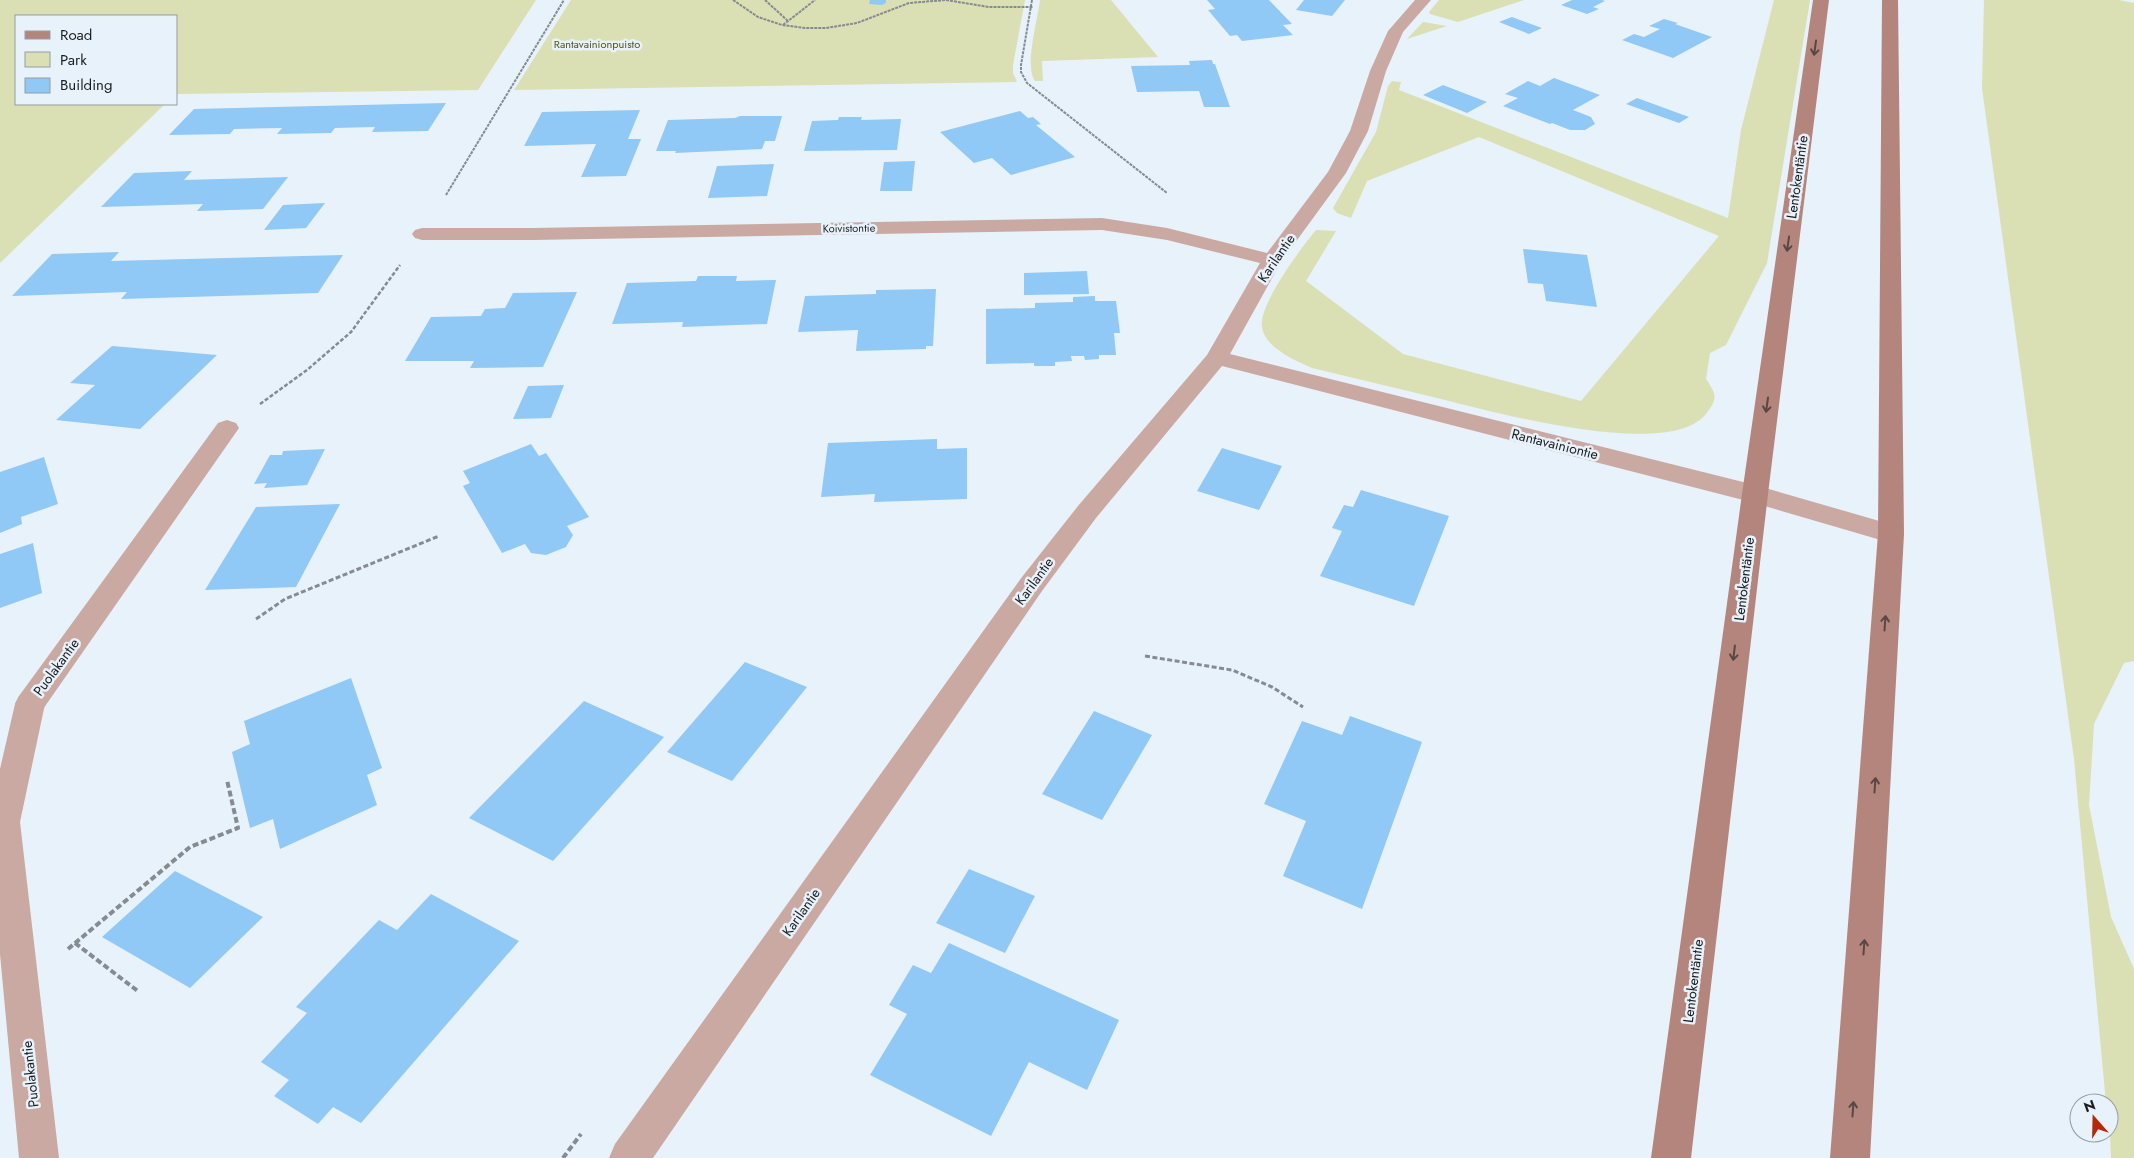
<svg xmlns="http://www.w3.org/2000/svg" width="2134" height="1158" viewBox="0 0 2134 1158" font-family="Jost,sans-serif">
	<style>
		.green { fill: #dadfb4 }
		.building { fill: #90c8f6 }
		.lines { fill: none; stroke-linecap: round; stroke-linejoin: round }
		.path-far3 { stroke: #858b91; stroke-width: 2; stroke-dasharray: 3 1; stroke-linecap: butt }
		.path-far2 { stroke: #858b91; stroke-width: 2.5; stroke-dasharray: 4 2; stroke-linecap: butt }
		.path-far1 { stroke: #858b91; stroke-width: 3; stroke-dasharray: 5 2.5; stroke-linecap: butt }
		.path { stroke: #858b91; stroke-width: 4; stroke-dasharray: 6 3; stroke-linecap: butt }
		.lane { fill: #c9a9a2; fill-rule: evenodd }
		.street { fill: #c9a9a2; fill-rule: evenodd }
		.secondary { fill: #b4857c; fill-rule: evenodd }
		.oneway { stroke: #584745 }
		.labels { text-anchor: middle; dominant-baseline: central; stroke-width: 5; stroke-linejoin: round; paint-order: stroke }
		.far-park-label { font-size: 11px; fill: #545809; stroke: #e8f2fa }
		.far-street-label { font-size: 11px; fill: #1b1e21; stroke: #e8f2fa }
		.street-label { font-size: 14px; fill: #1b1e21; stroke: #e8f2fa }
	</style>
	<rect width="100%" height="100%" fill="#e8f2fa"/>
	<path class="green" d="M0 0H536L478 90 176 94V16H16V104H165L0 263Z
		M571 0H1025L1013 65V73L1017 82 514 90Z
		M1040 0H1111L1158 57 1042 61 1043 81H1035C1024 66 1038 19 1040 0Z
		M1439 0H1524L1458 22 1430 14 1429 12Z
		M1774 0H1810L1767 263 1726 345 1710 353 1706 379C1717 395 1718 399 1705 415 1666 461 1486 410 1433 397 1393 387 1352 378 1312 368 1295 360 1265 348 1262 327 1258 305 1302 247 1316 230L1336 231 1306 281 1403 354 1581 401 1719 236 1479 137 1367 181 1351 218 1337 213 1333 208 1376 132 1388 86 1392 81 1401 82 1399 90 1728 218 1741 130Z
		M1984 0H2119L2134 3V661L2124 663 2094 724 2089 805 2111 917 2134 969V1158H2111L2109 1103H2106L2074 759 1982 88Z
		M1423 22 1447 26 1407 39Z"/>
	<path class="building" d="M886 0V3L882 5 869 4 870 0Z
		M1207 0H1269L1292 24 1283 25 1293 35 1242 41 1237 35 1230 36 1208 10 1215 9Z
		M1304 0H1345L1332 16 1296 10Z
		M1572 0H1602L1605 1 1593 7 1599 9 1587 14 1561 5Z
		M1512 17 1542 28 1529 34 1499 22Z
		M1664 19 1678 23 1675 24 1712 37 1673 58 1622 40 1634 34 1644 37 1660 29 1649 26Z
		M1212 60 1213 64H1215L1230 107H1204L1199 91 1137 92 1131 66 1190 65 1189 61Z
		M1554 78 1600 95 1573 110 1591 117 1595 124 1585 130H1570L1552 123 1550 124 1503 106 1518 98 1505 94 1528 81 1540 86Z
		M1443 85 1487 102 1467 113 1423 95Z
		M1637 98 1689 117 1679 123 1626 104Z
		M446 103 428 131 372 132 375 127 335 128 331 133 277 134 282 128 234 129 230 134 169 135 194 109Z
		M640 110 628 139H641L626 176 581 177 596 144 524 146 542 112Z
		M1020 111 1028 118 1033 117 1041 124 1036 125 1075 157 1011 175 992 158 974 163 940 132Z
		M740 116H782L775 141H765L762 149 675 153 676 151H656L668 120 735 118Z
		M839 117H862L861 120 901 119 897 150 804 151 812 121 838 120Z
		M915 161 912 191H880L884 162Z
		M774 164 767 196 708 198 717 166Z
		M192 171 184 180 288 177 263 209 197 211 203 204 101 207 134 173Z
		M325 203 306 228 264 230 283 205Z
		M1523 249 1587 255 1597 307 1546 301 1543 284 1528 283Z
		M119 252 111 261 343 255 318 293 121 299 127 292 12 296 52 254Z
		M1087 271 1089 294 1024 295V273Z
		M698 276H737L736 281 776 280 767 324 682 327 683 322 612 324 627 283 696 281Z
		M936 289 933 346H926V349L856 351 858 330 798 332 805 296 876 294V290Z
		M577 292 543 367 470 368 474 361H405L431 317 481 316 485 309 505 308 513 293Z
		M1095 296V301H1116L1120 333H1114L1116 355H1099V359L1085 360 1084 356H1071L1072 361 1055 362V366H1034V363L986 364V309L1035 308V303L1073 302V297Z
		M112 346 217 355 140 429 56 420 95 385 70 383Z
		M564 385 551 418 513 419 528 386Z
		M937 439V449L967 448V499L874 502 875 494 821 497 828 443Z
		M531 444 539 456 546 453 589 517 567 526 573 535 566 547 546 555 531 553 525 544 502 553 463 486 470 483 463 471Z
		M1222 448 1282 466 1259 510 1197 491Z
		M325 449 307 485 264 488 267 483 254 484 270 455H282L283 451Z
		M44 457 58 504 21 517 22 524 0 533V472Z
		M1361 490 1449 516 1414 606 1320 576 1342 531 1332 528 1344 505 1353 507Z
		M340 504 296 587 205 590 256 507Z
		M33 543 42 593 0 608V554Z
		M745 662 807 687 732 781 667 752Z
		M351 678 382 768 367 775 377 805 280 849 273 819 250 828 232 752 250 744 244 721Z
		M584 701 664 737 553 861 469 818Z
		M1094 711 1152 735 1102 820 1042 794Z
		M1350 716 1422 742 1362 909 1283 876 1306 821 1264 804 1302 721 1342 735Z
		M969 869 1035 896 1005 953 936 923Z
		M175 871 263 917 190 988 102 937Z
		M431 894 519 941 361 1123 333 1107 318 1124 274 1096 289 1080 261 1062 307 1013 296 1007 379 920 397 930Z
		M949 943 1119 1020 1087 1090 1029 1062 991 1136 870 1075 907 1014 889 1005 913 965 931 973Z"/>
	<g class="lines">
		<path class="path-far3" d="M733 0 758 17 782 25 805 28H826L857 23 909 3 946 0 989 7H1033
			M765 0 788 21
			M1032 0 1021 65V72L1027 83 1167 193
			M783 25 815 0
			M446 195 564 0"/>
		<path class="path-far2" d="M260 404 307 370 351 332 400 265"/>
		<path class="path-far1" d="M256 619 285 599 439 536
			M1145 656 1232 670 1272 687 1303 707"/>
		<path class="path" d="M75 943 139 992
			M68 949 190 847 238 828 227 780
			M563 1158 581 1134"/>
		<path class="lane" d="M227 420 236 423 239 428 41 712 30 716 19 712 15 704 19 696 218 423Z"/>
		<path class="street" d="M1415 0H1431L1403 32 1386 71 1368 131 1346 173 1281 262 1230 354 1755 485 1900 527 1904 534 1900 541 1891 543 1751 502 1222 366 1096 518 1042 591 653 1158H609L615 1144 1022 577 1078 506 1207 355 1260 263 1167 240 1102 230 533 240H422L415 238 412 234 415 230 422 228H533L1102 218 1167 228 1267 253 1328 172 1350 131 1370 71 1388 31Z
			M30 692 41 696 45 704 20 822 59 1158H19L0 954V769L15 704 19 696Z"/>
		<path class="secondary" d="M1813 0H1829L1768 494 1691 1158H1651L1742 494Z
			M1882 0H1898L1904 534 1870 1158H1830L1878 534Z"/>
	</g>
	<defs><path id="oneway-shaft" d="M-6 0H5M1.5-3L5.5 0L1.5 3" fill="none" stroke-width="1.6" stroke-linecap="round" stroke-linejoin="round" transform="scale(1.25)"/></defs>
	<g class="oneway">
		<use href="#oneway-shaft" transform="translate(1815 48) rotate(98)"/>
		<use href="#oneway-shaft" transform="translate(1788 244) rotate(98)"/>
		<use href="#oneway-shaft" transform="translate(1767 405) rotate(98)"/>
		<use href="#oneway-shaft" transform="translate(1885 623) rotate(-86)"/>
		<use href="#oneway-shaft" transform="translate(1734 653) rotate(97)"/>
		<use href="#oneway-shaft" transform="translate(1875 785) rotate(-86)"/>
		<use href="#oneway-shaft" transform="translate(1864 947) rotate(-86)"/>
		<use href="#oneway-shaft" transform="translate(1853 1109) rotate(-86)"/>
	</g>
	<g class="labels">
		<g class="far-park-label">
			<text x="597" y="44">Rantavainionpuisto</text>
		</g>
		<g class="far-street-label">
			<text transform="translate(849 228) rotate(-1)">Koivistontie</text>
		</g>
		<g class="street-label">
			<text transform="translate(1797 177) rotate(-82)">Lentokentäntie</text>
			<text transform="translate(1276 258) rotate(-56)">Karilantie</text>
			<text transform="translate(1555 444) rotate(14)">Rantavainiontie</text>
			<text transform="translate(1744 579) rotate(-83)">Lentokentäntie</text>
			<text transform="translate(1034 581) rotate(-54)">Karilantie</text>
			<text transform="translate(56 667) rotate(-54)">Puolakantie</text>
			<text transform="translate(801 912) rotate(-55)">Karilantie</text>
			<text transform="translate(1693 981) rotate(-83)">Lentokentäntie</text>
			<text transform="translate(30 1074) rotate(-96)">Puolakantie</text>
		</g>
	</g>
	<rect x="15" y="15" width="162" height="90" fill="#e8f2fa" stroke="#969da3"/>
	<rect x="25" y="31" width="25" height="8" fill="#b4857c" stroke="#969da3"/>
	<text x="60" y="40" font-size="15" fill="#1b1e21">Road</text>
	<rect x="25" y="52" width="25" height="15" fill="#dadfb4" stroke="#969da3"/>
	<text x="60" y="65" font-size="15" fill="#1b1e21">Park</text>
	<rect x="25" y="78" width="25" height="15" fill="#90c8f6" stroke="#969da3"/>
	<text x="60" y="90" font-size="15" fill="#1b1e21">Building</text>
	<g transform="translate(2094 1118) rotate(340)"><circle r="24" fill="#e8f2fa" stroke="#969da3"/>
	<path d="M0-4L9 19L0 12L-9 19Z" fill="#b5290a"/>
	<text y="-8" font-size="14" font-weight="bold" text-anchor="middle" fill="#1b1e21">N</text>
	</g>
</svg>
